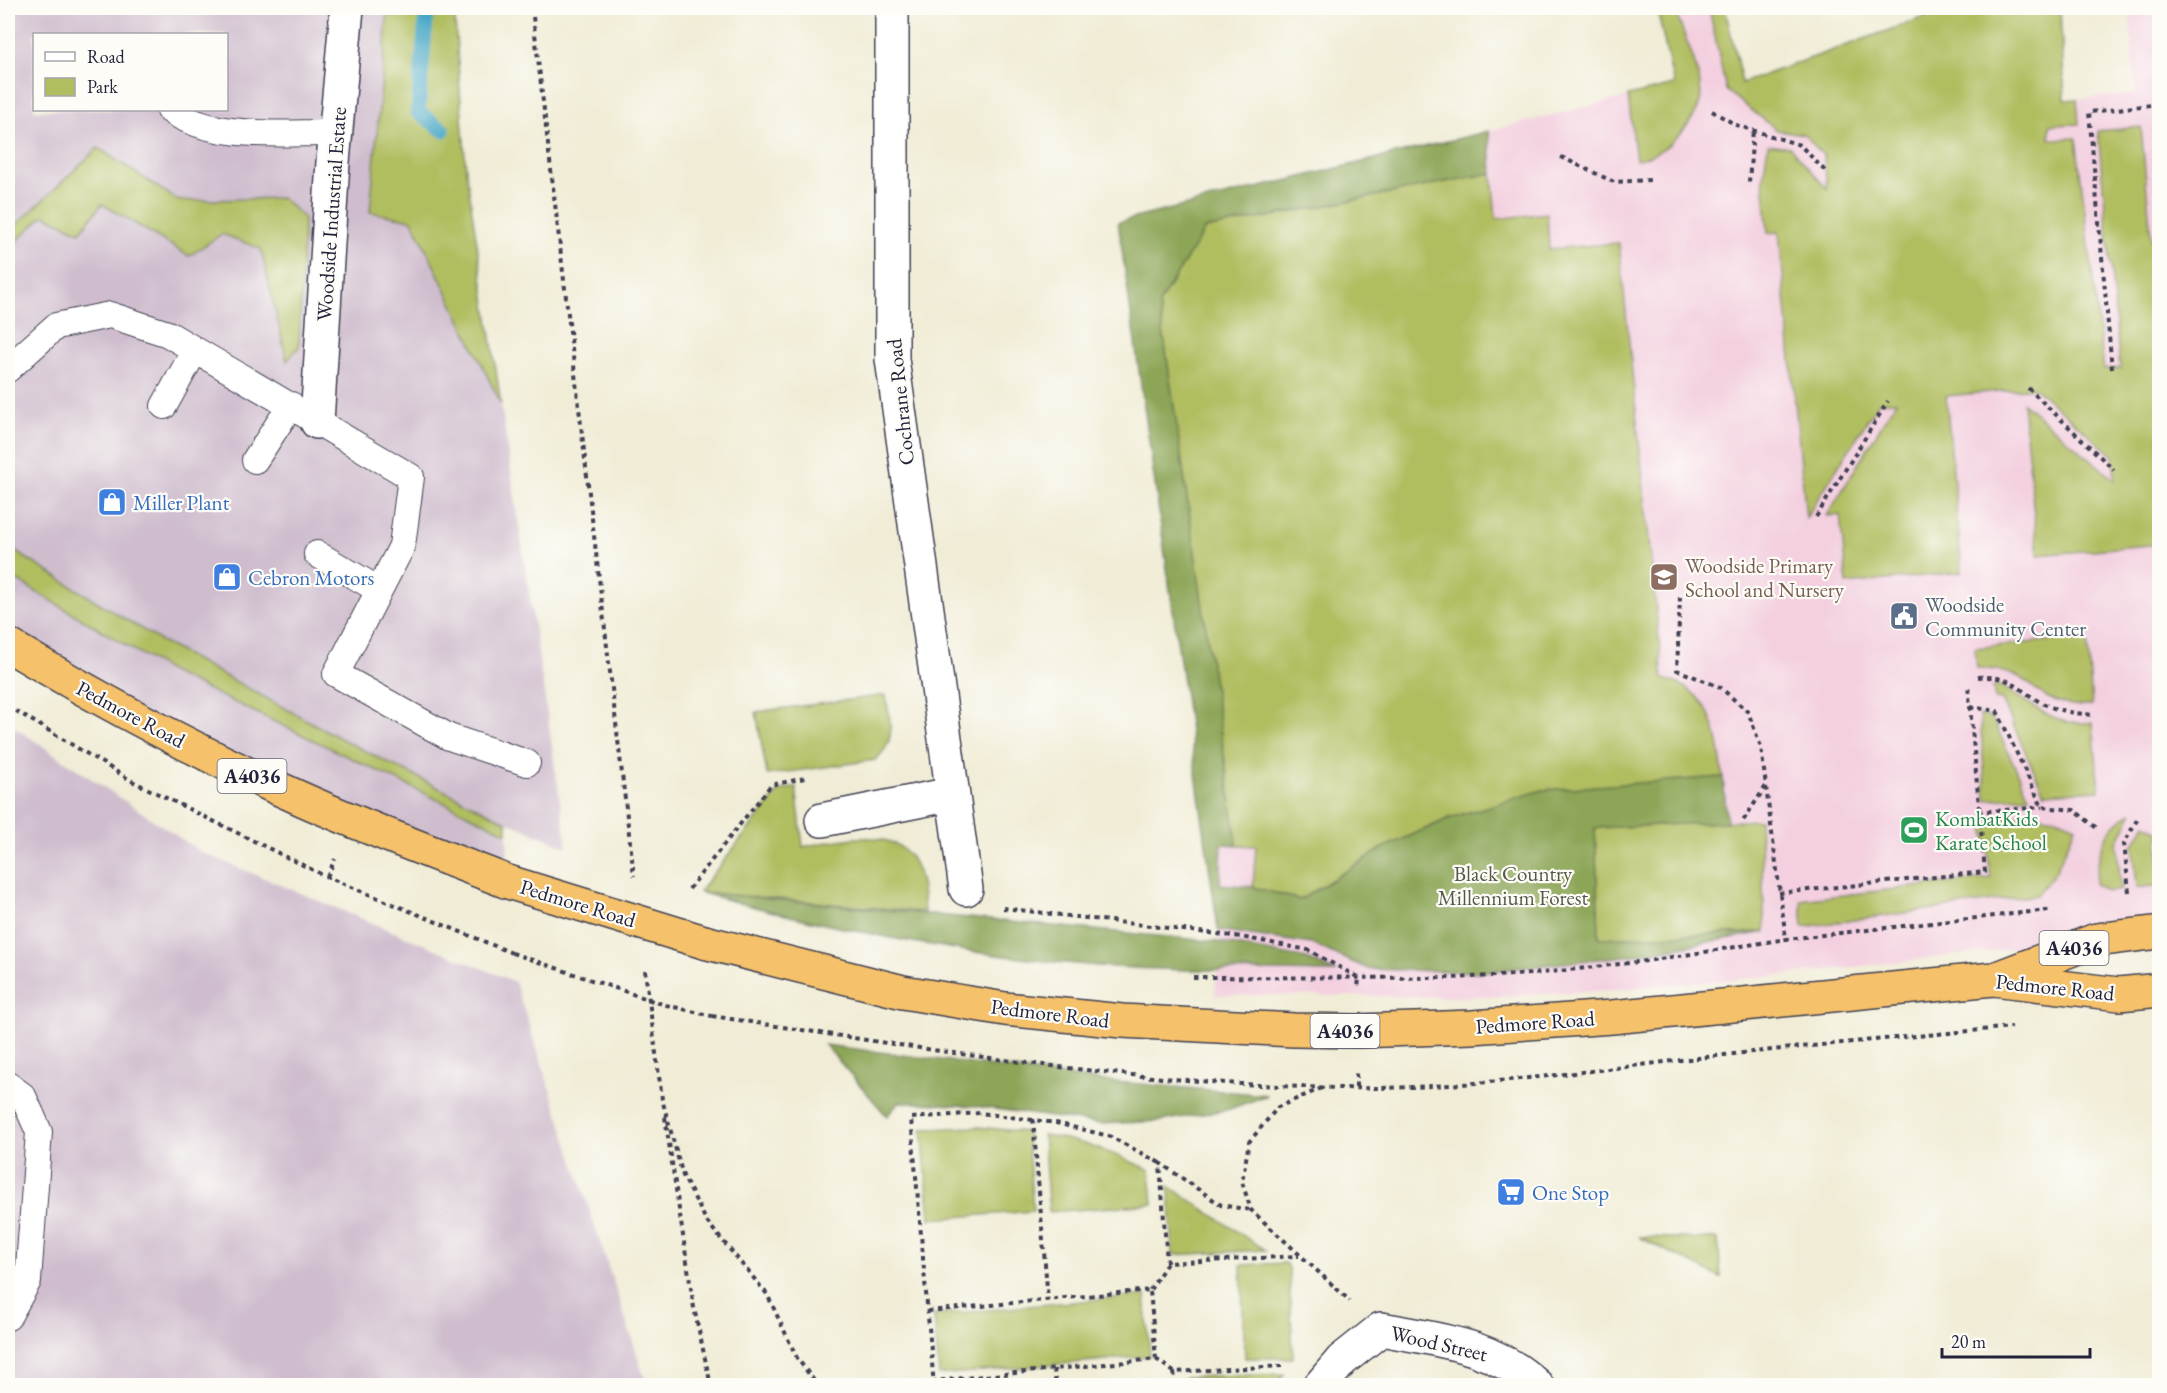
<svg xmlns="http://www.w3.org/2000/svg" width="2167" height="1393" viewBox="0 0 2167 1393" font-family="'EB Garamond',serif">
	<style>
		.built { fill: #f3cfdf }
		.industrial { fill: #cfbdce; fill-rule: evenodd }
		.green { fill: #b1be60; stroke: #6a704e; stroke-width: 1.5 }
		.forest { fill: #8ca556; stroke: #576448; stroke-width: 1.5 }
		.lines { fill: none; stroke-linecap: round; stroke-linejoin: round }
		.stream { stroke: #46a7c6; stroke-width: 15 }
		.service-casing { stroke: #414052; stroke-width: 28 }
		.minor-casing { stroke: #414052; stroke-width: 36 }
		.trunk-casing { stroke: #414052; stroke-width: 36 }
		.path { stroke: #414052; stroke-width: 4; stroke-dasharray: 4.5 4.5; stroke-linecap: butt }
		.service { stroke: #fff; stroke-width: 26 }
		.minor { stroke: #fff; stroke-width: 33 }
		.trunk { stroke: #f5c16b; stroke-width: 33 }
		.trunk-bridge-casing { stroke: #414052; stroke-width: 36; stroke-linecap: butt }
		.path-bridge { stroke: #414052; stroke-width: 4; stroke-dasharray: 4.5 4.5; stroke-linecap: butt }
		.trunk-bridge { stroke: #f5c16b; stroke-width: 33 }
		.labels { text-anchor: middle; dominant-baseline: central; stroke-width: 4.5; stroke-linejoin: round; paint-order: stroke }
		.shield { fill: #fdfcf7; stroke: #646373; stroke-width: 1.5 }
		.shield-label { font-size: 20px; font-weight: bold; fill: #22223b }
		.street-label { font-size: 21px; fill: #22223b; stroke: #fdfcf7 }
		.shop-label { font-size: 21px; fill: #366cbe; stroke: #fdfcf7; text-anchor: start }
		.education-label { font-size: 21px; fill: #785e54; stroke: #fdfcf7; text-anchor: start }
		.service-label { font-size: 21px; fill: #4e5e75; stroke: #fdfcf7; text-anchor: start }
		.leisure-label { font-size: 21px; fill: #27864d; stroke: #fdfcf7; text-anchor: start }
		.park-label { font-size: 21px; fill: #545948; stroke: #fdfcf7 }
	</style>
	<rect width="100%" height="100%" fill="#fdfcf7"/>
	<filter id="ink" filterUnits="userSpaceOnUse"><feTurbulence type="fractalNoise" baseFrequency=".0167" numOctaves="2"/><feDisplacementMap in="SourceGraphic" scale="12" xChannelSelector="R" yChannelSelector="G"/><feConvolveMatrix kernelMatrix="1 2 1 2 8 2 1 2 1" color-interpolation-filters="sRGB"/></filter>
	<filter id="wash" filterUnits="userSpaceOnUse"><feTurbulence type="fractalNoise" baseFrequency=".008" numOctaves="4" result="noise"/><feDisplacementMap in="SourceGraphic" scale="24" xChannelSelector="R" yChannelSelector="G"/><feGaussianBlur stdDeviation="1.35" result="paint"/><feColorMatrix in="noise" values="0 0 0 0 0 0 0 0 0 0 0 0 0 0 0 0 0 1.4 0 .05"/><feComposite in="paint" operator="in"/></filter>
	<g filter="url(#wash)">
		<rect width="100%" height="100%" fill="#f0ecd6"/>
		<path class="built" d="M1662 8H1725L1742 83 1950 8H2060L2066 100 2135 94 2129 8H2159V932L1784 975 1609 990 1487 997 1215 995 1220 942 1118 222 1674 85 1657 9Z"/>
		<path class="industrial" d="M8 8H388L370 212 412 220 501 404 567 847 507 822 508 882 8 651ZM34 34H226V110H34Z
			M8 723 201 852 515 982 647 1385H8Z"/>
		<path class="green" d="M388 8H454L466 171 501 404 412 220 370 212Z
			M1674 8C1682 31 1705 78 1700 102 1697 114 1687 126 1680 134 1667 148 1655 155 1636 160L1628 96 1674 85 1657 9Z
			M1709 8H1725L1742 83 1950 8H2060L2065 100 2077 99 2079 124 2050 125V139L2076 138 2104 370 2120 368 2098 131 2141 127 2160 334 2159 544 2038 555 2023 403 2115 480 2113 456 2035 388 1946 396 1962 572 1847 584 1840 515 1827 516 1896 401 1879 402 1806 518 1779 232 1768 233 1763 180 1768 144 1790 147 1827 189 1824 156 1804 134 1777 130 1726 90Z
			M98 148 179 201 282 198 304 218 299 347 287 361 261 249 222 234 189 256 102 204 80 232 44 215 8 249V233Z
			M1492 173 1496 219 1547 213 1549 249 1619 243 1663 679C1712 689 1718 733 1723 777L1543 790 1450 818 1383 848 1300 900 1253 887 1256 846 1237 845 1159 303 1205 229Z
			M8 547 164 643 355 746 507 822V833L171 672 8 575Z
			M2087 637 2092 706H2071L2046 697 2020 677 1997 670 1977 668 1975 648Z
			M1993 686H2001L2046 714 2068 723H2093L2099 790 2044 793 2002 700 1995 699Z
			M886 695C889 722 899 740 875 760L767 775 756 712Z
			M1980 715 1992 718 2029 796 1986 800Z
			M796 787 803 847C838 840 898 823 916 867 922 881 923 897 924 912L699 892 779 791Z
			M2132 813 2117 844 2121 890 2108 892 2095 884C2099 854 2101 828 2132 813Z
			M2034 815 2057 818 2076 826 2056 871 2037 895 1803 927 1801 900 1991 878 1983 818Z
			M1760 820 1765 932 1599 938 1595 828Z
			M2146 824 2159 832V885L2137 888 2133 844Z
			M978 1127 1027 1132 1033 1211 930 1219 922 1129Z
			M1043 1135C1082 1140 1115 1154 1150 1170L1153 1204 1049 1212Z
			M1169 1186 1265 1250 1173 1255Z
			M1639 1237 1718 1239 1721 1278Z
			M1285 1263 1289 1267 1293 1358H1245L1241 1265Z
			M1145 1295 1150 1356 939 1375 934 1315Z
			M1284 1374 1275 1386 1185 1385V1377Z"/>
		<path class="forest" d="M1489 131 1492 173 1205 229 1159 303 1237 845 1222 844 1220 884 1253 887 1300 900 1383 848 1450 818 1543 790 1723 777 1727 822 1595 828 1599 938 1765 932 1635 955 1482 972 1368 969 1312 944 1218 930 1118 222Z
			M699 892 1220 942 1307 959 1336 972C1253 970 1169 972 1087 965 956 954 825 928 699 892Z
			M825 1045 1106 1081 1268 1095 1227 1110 1161 1121 1101 1124 974 1106 899 1102 887 1116Z"/>
		<g class="lines">
			<path class="stream" d="M427 8 418 112 443 130"/>
		</g>
	</g>
	<g filter="url(#ink)">
		<g class="lines">
			<g class="service-casing">
				<path id="service" d="M170 110C214 141 284 132 336 133
					M8 369 56 326 110 315 168 334 411 477 402 546 336 674 449 737 527 763
					M164 406 195 350
					M255 460 291 405
					M317 554 379 590
					M8 1085 23 1096 39 1132 28 1281 8 1317"/>
			</g>
			<g class="minor-casing">
				<path id="minor" d="M892 8V359L966 889
					M317 422 333 162 347 8
					M822 820 952 794
					M1320 1386 1342 1360 1381 1329C1439 1340 1492 1344 1537 1386"/>
			</g>
			<g class="trunk-casing">
				<path id="trunk" d="M8 645C100 700 195 751 293 795 363 827 436 854 508 882
					M704 942 903 992 1005 1009 1122 1021 1294 1030 1357 1031 1472 1027 1612 1017 1993 979 2119 994 2160 990
					M1997 978 2096 940 2160 932"/>
			</g>
			<path class="path" d="M532 8 634 876
				M2155 8 2160 53
				M1712 111 1736 125 1800 145 1825 171
				M1561 157 1614 182 1651 180
				M1749 182 1753 130
				M2112 369 2089 112 2160 104
				M2028 388 2114 470
				M1816 517 1888 401
				M1680 597 1677 670 1720 687 1748 712 1761 747 1766 786 1743 821
				M1978 677C2015 675 2017 691 2046 705 2062 712 2076 713 2093 715
				M8 706 132 781 327 877 512 953
				M1970 707 1997 711 2042 807 2074 810 2098 829
				M1766 787 1786 939
				M1978 812 2042 807
				M327 877 335 859
				M689 889 771 785 805 778 806 780
				M2129 892 2124 843 2138 818
				M1779 893 1985 872 1968 685
				M1003 908 1241 937 1308 950 1359 978 1358 988
				M645 970 662 1099 683 1176 707 1222 767 1294 797 1358 818 1386
				M1193 977 1451 978 1533 974 1647 961 1786 939 2049 910
				M712 1016C919 1048 1128 1084 1339 1088 1460 1090 1579 1072 1698 1058 1803 1046 1908 1037 2012 1027
				M1356 1087V1073
				M1322 1088 1278 1107 1249 1142 1242 1182 1251 1210 1350 1301
				M665 1117 694 1308 711 1386
				M1033 1119 1048 1300
				M1167 1263 1160 1163 1221 1205 1251 1210
				M1150 1290 1167 1263 1299 1256
				M928 1311 1150 1290 1156 1359 934 1381
				M1156 1359 1174 1372 1282 1366
				M1054 1369 1056 1386
				M1174 1372 1176 1386
				M934 1386 911 1118 980 1113 1056 1123 1109 1136 1160 1163"/>
			<use href="#service" class="service"/>
			<use href="#minor" class="minor"/>
			<use href="#trunk" class="trunk"/>
			<g class="trunk-bridge-casing">
				<path id="trunk-bridge" d="M508 882 704 942"/>
			</g>
			<path class="path-bridge" d="M512 953 662 1004 712 1016"/>
			<use href="#trunk-bridge" class="trunk-bridge"/>
		</g>
	</g>
	<defs>
		<g id="shop-square" transform="scale(1.5)"><rect x="-9" y="-9" width="18" height="18" rx="4" fill="#3f7fe0" stroke="#fdfcf7"/><path d="M-5-2.5h2.3a2.7 3.5 0 0 1 5.4 0H5L5.5 6h-11ZM-1.5-2.5h3a1.5 2.3 0 0 0-3 0Z" fill="#fff"/></g>
		<g id="school-square" transform="scale(1.5)"><rect x="-9" y="-9" width="18" height="18" rx="4" fill="#8d6e63" stroke="#fdfcf7"/><path d="M0-5L7-2L0 1L-7-2ZM-4 1L0 2.5L4 1V4Q0 6-4 4Z" fill="#fff"/></g>
		<g id="civic-square" transform="scale(1.5)"><rect x="-9" y="-9" width="18" height="18" rx="4" fill="#5c6f8a" stroke="#fdfcf7"/><path d="M-.6-6.5H3V-4.5H.6V-3L4-1V1h2V6H-6V1h2V-1L-.6-3ZM-1.2 2.5V6h2.4V2.5Z" fill="#fff"/></g>
		<g id="stadium-square" transform="scale(1.5)"><rect x="-9" y="-9" width="18" height="18" rx="4" fill="#2e9e5b" stroke="#fdfcf7"/><path d="M0-5a6.5 5 0 1 0 0 10a6.5 5 0 1 0 0-10ZM-3.5-1.8h7v3.6h-7Z" fill="#fff"/></g>
		<g id="supermarket-square" transform="scale(1.5)"><rect x="-9" y="-9" width="18" height="18" rx="4" fill="#3f7fe0" stroke="#fdfcf7"/><path d="M-6-5.5h2.5l.6 2H6L4.5 2H-2.5L-4.4-4H-6ZM-1.5 3.2a1.3 1.3 0 1 0 .1 0ZM3 3.2a1.3 1.3 0 1 0 .1 0Z" fill="#fff"/></g>
	</defs>
	<g fill-rule="evenodd">
		<use href="#shop-square" x="112" y="502"/>
		<use href="#shop-square" x="227" y="577"/>
		<use href="#school-square" x="1664" y="577"/>
		<use href="#civic-square" x="1904" y="616"/>
		<use href="#stadium-square" x="1914" y="830"/>
		<use href="#supermarket-square" x="1511" y="1192"/>
	</g>
	<g class="labels">
		<g class="shield">
			<rect x="217.5" y="759" width="69" height="34" rx="4.5"/>
			<rect x="2039.5" y="931" width="69" height="34" rx="4.5"/>
			<rect x="1310.5" y="1014" width="69" height="34" rx="4.5"/>
		</g>
		<g class="shield-label">
			<text x="252" y="776">A4036</text>
			<text x="2074" y="948">A4036</text>
			<text x="1345" y="1031">A4036</text>
		</g>
		<g class="street-label">
			<text transform="translate(331 214) rotate(-86)">Woodside Industrial Estate</text>
			<text transform="translate(900 402) rotate(-96)">Cochrane Road</text>
			<text transform="translate(131 714) rotate(28)">Pedmore Road</text>
			<text transform="translate(578 903) rotate(17)">Pedmore Road</text>
			<text transform="translate(2055 987) rotate(6)">Pedmore Road</text>
			<text transform="translate(1050 1013) rotate(7)">Pedmore Road</text>
			<text transform="translate(1535 1022) rotate(-4)">Pedmore Road</text>
			<text transform="translate(1439 1343) rotate(13)">Wood Street</text>
		</g>
		<g class="shop-label">
			<text x="133" y="502">Miller Plant</text>
			<text x="248" y="577">Cebron Motors</text>
			<text x="1532" y="1192">One Stop</text>
		</g>
		<g class="education-label">
			<text x="1685" y="565">Woodside Primary<tspan x="1685" dy="24">School and Nursery</tspan></text>
		</g>
		<g class="service-label">
			<text x="1925" y="604">Woodside<tspan x="1925" dy="24">Community Center</tspan></text>
		</g>
		<g class="leisure-label">
			<text x="1935" y="818">KombatKids<tspan x="1935" dy="24">Karate School</tspan></text>
		</g>
		<g class="park-label">
			<text x="1513" y="873">Black Country<tspan x="1513" dy="24">Millennium Forest</tspan></text>
		</g>
	</g>
	<rect width="2167" height="1393" fill="none" stroke="#fdfcf7" stroke-width="30"/>
	<rect x="33" y="33" width="195" height="78" fill="#fdfcf7" stroke="#a5a5ac" stroke-width="1.5"/>
	<rect x="45" y="52" width="30" height="9" fill="#ffffff" stroke="#a5a5ac" stroke-width="1.5"/>
	<text x="87" y="63" font-size="18" fill="#22223b">Road</text>
	<rect x="45" y="78" width="30" height="18" fill="#b1be60" stroke="#a5a5ac" stroke-width="1.5"/>
	<text x="87" y="93" font-size="18" fill="#22223b">Park</text>
	<path d="M1942 1348v9h148v-9" fill="none" stroke="#22223b" stroke-width="3"/>
	<text x="1951" y="1348" font-size="18" fill="#22223b" stroke="#fdfcf7" stroke-width="4.5" paint-order="stroke">20 m</text>
</svg>
